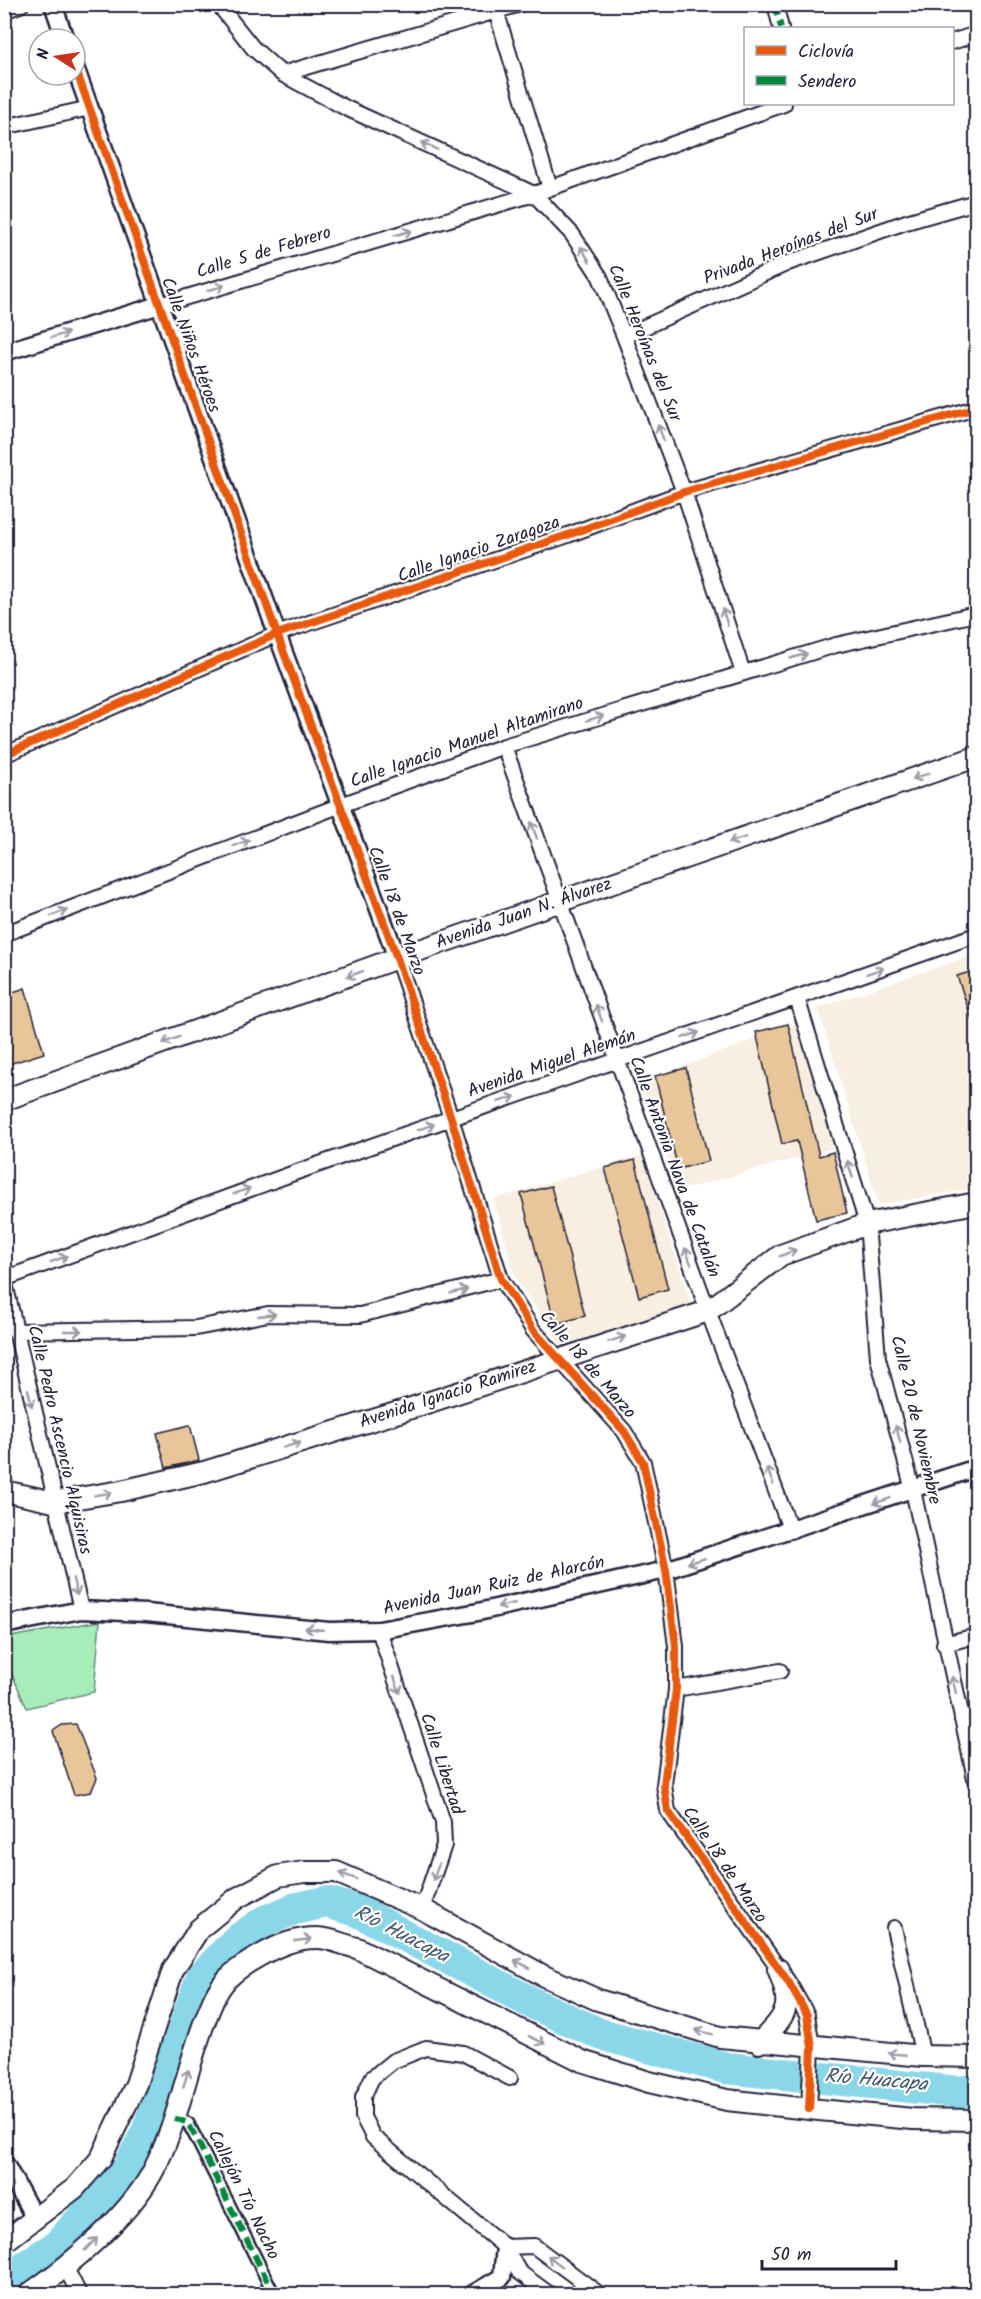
<svg xmlns="http://www.w3.org/2000/svg" width="981" height="2299" viewBox="0 0 981 2299" font-family="Kalam,sans-serif">
	<style>
		.built { fill: #f8eee1 }
		.green { fill: #a7edb9; stroke: #64887a; stroke-width: 1.5 }
		.lines { fill: none; stroke-linecap: round; stroke-linejoin: round }
		.river { stroke: #8ad7ea; stroke-width: 32 }
		.building { fill: #e9c69a; stroke: #22223b; stroke-width: 1.5 }
		.pedestrian-casing { stroke: #22223b; stroke-width: 15 }
		.minor-casing { stroke: #22223b; stroke-width: 18 }
		.tertiary-casing { stroke: #22223b; stroke-width: 21 }
		.secondary-casing { stroke: #22223b; stroke-width: 24 }
		.pedestrian { stroke: #fff; stroke-width: 10 }
		.minor { stroke: #fff; stroke-width: 14 }
		.tertiary { stroke: #fff; stroke-width: 16 }
		.secondary { stroke: #fff; stroke-width: 20 }
		.quiet { stroke: #00873e; stroke-width: 6; stroke-dasharray: 12 6; stroke-linecap: butt }
		.cycleway-casing { stroke: #fff; stroke-width: 11 }
		.cycleway { stroke: #e8590c; stroke-width: 8 }
		.oneway { stroke: #9c9ca7 }
		.labels { text-anchor: middle; dominant-baseline: central; stroke-width: 4.5; stroke-linejoin: round; paint-order: stroke }
		.street-label { font-size: 18px; fill: #22223b; stroke: #fff }
		.water-label { font-size: 20px; font-style: italic; fill: #415870; stroke: #fff }
	</style>
	<rect width="100%" height="100%" fill="#fff"/>
	<filter id="ink" filterUnits="userSpaceOnUse"><feTurbulence type="fractalNoise" baseFrequency=".0167" numOctaves="2"/><feDisplacementMap in="SourceGraphic" scale="12" xChannelSelector="R" yChannelSelector="G"/><feConvolveMatrix kernelMatrix="1 2 1 2 8 2 1 2 1" color-interpolation-filters="sRGB"/></filter>
	<g filter="url(#ink)">
		<path class="built" d="M976 954V1188L879 1205 818 1008Z
			M796 1024 833 1148 678 1191 642 1082Z
			M642 1155 692 1306 561 1345 516 1279 494 1199Z"/>
		<path class="green" d="M100 1621 94 1692 27 1708 5 1659V1638Z"/>
		<g class="lines">
			<path class="river" d="M4 2280 57 2246 128 2168 147 2132 202 1977 236 1941 265 1921 294 1909 326 1902 358 1911 534 2004 600 2034 726 2068 958 2092 976 2090"/>
		</g>
		<path class="building" d="M976 970V1025H974L957 976Z
			M25 988 44 1053 9 1064 4 1048V995Z
			M788 1024 819 1156 833 1152 847 1213 816 1220 797 1141 782 1144 756 1032Z
			M686 1068 709 1161 678 1169 655 1076Z
			M635 1160 668 1289 639 1297 605 1168Z
			M551 1186 585 1316 555 1324 521 1194Z
			M190 1425 199 1460 166 1468 157 1433Z
			M76 1724 97 1778 91 1792 74 1795 53 1731 62 1725Z"/>
		<g class="lines">
			<g class="pedestrian-casing">
				<path id="pedestrian" d="M174 2118 188 2123 197 2140 274 2294"/>
			</g>
			<g class="minor-casing">
				<path id="minor" d="M218 4 253 48 282 74 346 108 534 194 572 234 600 277 624 336 684 492 743 673
					M494 4 550 188
					M775 4 781 28
					M4 11 22 4
					M952 42 976 34
					M282 74 520 4
					M4 127 90 108
					M160 305 534 194 784 104
					M624 336 788 263 906 222 976 202
					M504 746 708 1311 791 1531
					M4 755 277 634 568 535 684 492 976 408
					M4 934 341 805 504 746 836 645 976 614
					M397 958 451 1118 501 1279 533 1330 624 1431 643 1462 666 1570 676 1646V1689L664 1785 668 1811 789 1983 807 2015 812 2047 809 2109
					M797 998 867 1224 878 1358 913 1490 976 1783
					M4 1279 294 1173 976 935
					M4 1279 81 1610
					M15 1331 196 1328 268 1314 360 1315 501 1279
					M379 1630 443 1822 444 1845 422 1909
					M944 1644 976 1636
					M676 1689 780 1671
					M962 1720 976 1716
					M894 1928 923 2056
					M510 2078 463 2053 426 2048 393 2061 372 2078 363 2097V2117L373 2137 505 2247 519 2272 549 2294
					M505 2247 534 2246 599 2294
					M66 2268 79 2294"/>
			</g>
			<g class="tertiary-casing">
				<path id="tertiary" d="M53 4 65 39
					M75 67 277 634 397 958
					M4 352 160 305
					M4 1625 81 1610 146 1613 329 1631 379 1630 478 1612 666 1570 976 1468
					M4 2162 35 2219
					M473 2294 502 2277 505 2247"/>
			</g>
			<g class="secondary-casing">
				<path id="secondary" d="M4 1100 397 958 976 757
					M4 1491 54 1502 121 1491 204 1472 399 1412 708 1311 781 1255 867 1224 976 1203
					M759 2043C787 2014 794 2008 778 1969
					M4 2242 75 2188 101 2158 136 2084 173 1970 199 1929 237 1898 278 1876 304 1872H336L422 1909 544 1976 598 2000 720 2037 923 2056 976 2057
					M29 2294C70 2265 127 2218 152 2173 178 2125 186 2069 206 2018 211 2005 217 1989 228 1978 237 1969 250 1961 261 1955 279 1945 296 1938 317 1938 330 1938 344 1945 357 1948L582 2061 649 2082 727 2100 809 2109 913 2119 976 2120"/>
			</g>
			<use href="#pedestrian" class="pedestrian"/>
			<use href="#minor" class="minor"/>
			<use href="#tertiary" class="tertiary"/>
			<use href="#secondary" class="secondary"/>
			<path class="quiet" d="M775 4 781 28
				M174 2118 188 2123 197 2140 274 2294"/>
			<g class="cycleway-casing">
				<path id="cycleway" d="M75 67 277 634 397 958 451 1118 501 1279 533 1330 624 1431 643 1462 666 1570 676 1646V1689L664 1785 668 1811 789 1983 807 2015 812 2047 809 2109
					M4 755 277 634 568 535 684 492 976 408"/>
			</g>
			<use href="#cycleway" class="cycleway"/>
		</g>
		<defs><path id="oneway-shaft" d="M-6 0H5M1.5-3L5.5 0L1.5 3" fill="none" stroke-width="1.6" stroke-linecap="round" stroke-linejoin="round" transform="scale(1.5)"/></defs>
		<g class="oneway">
			<use href="#oneway-shaft" transform="translate(429 146) rotate(-156)"/>
			<use href="#oneway-shaft" transform="translate(403 233) rotate(-16)"/>
			<use href="#oneway-shaft" transform="translate(585 254) rotate(-122)"/>
			<use href="#oneway-shaft" transform="translate(216 288) rotate(-17)"/>
			<use href="#oneway-shaft" transform="translate(60 335) rotate(-17)"/>
			<use href="#oneway-shaft" transform="translate(661 433) rotate(-111)"/>
			<use href="#oneway-shaft" transform="translate(725 617) rotate(-108)"/>
			<use href="#oneway-shaft" transform="translate(799 656) rotate(-16)"/>
			<use href="#oneway-shaft" transform="translate(595 718) rotate(-17)"/>
			<use href="#oneway-shaft" transform="translate(921 776) rotate(161)"/>
			<use href="#oneway-shaft" transform="translate(534 830) rotate(-109)"/>
			<use href="#oneway-shaft" transform="translate(737 840) rotate(161)"/>
			<use href="#oneway-shaft" transform="translate(241 843) rotate(-21)"/>
			<use href="#oneway-shaft" transform="translate(59 913) rotate(-21)"/>
			<use href="#oneway-shaft" transform="translate(875 971) rotate(-19)"/>
			<use href="#oneway-shaft" transform="translate(355 974) rotate(160)"/>
			<use href="#oneway-shaft" transform="translate(599 1013) rotate(-110)"/>
			<use href="#oneway-shaft" transform="translate(691 1035) rotate(-19)"/>
			<use href="#oneway-shaft" transform="translate(171 1040) rotate(160)"/>
			<use href="#oneway-shaft" transform="translate(507 1099) rotate(-19)"/>
			<use href="#oneway-shaft" transform="translate(426 1127) rotate(-19)"/>
			<use href="#oneway-shaft" transform="translate(850 1169) rotate(-107)"/>
			<use href="#oneway-shaft" transform="translate(242 1191) rotate(-20)"/>
			<use href="#oneway-shaft" transform="translate(788 1253) rotate(-22)"/>
			<use href="#oneway-shaft" transform="translate(688 1256) rotate(-110)"/>
			<use href="#oneway-shaft" transform="translate(59 1259) rotate(-21)"/>
			<use href="#oneway-shaft" transform="translate(459 1291) rotate(-15)"/>
			<use href="#oneway-shaft" transform="translate(267 1315) rotate(-6)"/>
			<use href="#oneway-shaft" transform="translate(73 1331)"/>
			<use href="#oneway-shaft" transform="translate(617 1339) rotate(-18)"/>
			<use href="#oneway-shaft" transform="translate(30 1398) rotate(77)"/>
			<use href="#oneway-shaft" transform="translate(898 1434) rotate(-105)"/>
			<use href="#oneway-shaft" transform="translate(292 1445) rotate(-17)"/>
			<use href="#oneway-shaft" transform="translate(770 1476) rotate(-111)"/>
			<use href="#oneway-shaft" transform="translate(103 1494) rotate(-9)"/>
			<use href="#oneway-shaft" transform="translate(882 1501) rotate(161)"/>
			<use href="#oneway-shaft" transform="translate(696 1561) rotate(163)"/>
			<use href="#oneway-shaft" transform="translate(75 1587) rotate(76)"/>
			<use href="#oneway-shaft" transform="translate(506 1605) rotate(168)"/>
			<use href="#oneway-shaft" transform="translate(314 1629) rotate(-174)"/>
			<use href="#oneway-shaft" transform="translate(397 1685) rotate(71)"/>
			<use href="#oneway-shaft" transform="translate(954 1685) rotate(-103)"/>
			<use href="#oneway-shaft" transform="translate(436 1872) rotate(110)"/>
			<use href="#oneway-shaft" transform="translate(348 1876) rotate(-159)"/>
			<use href="#oneway-shaft" transform="translate(303 1940) rotate(-8)"/>
			<use href="#oneway-shaft" transform="translate(522 1964) rotate(-153)"/>
			<use href="#oneway-shaft" transform="translate(704 2032) rotate(-165)"/>
			<use href="#oneway-shaft" transform="translate(537 2040) rotate(26)"/>
			<use href="#oneway-shaft" transform="translate(897 2054) rotate(-175)"/>
			<use href="#oneway-shaft" transform="translate(186 2078) rotate(-73)"/>
			<use href="#oneway-shaft" transform="translate(91 2244) rotate(-45)"/>
			<use href="#oneway-shaft" transform="translate(555 2261) rotate(-143)"/>
		</g>
	</g>
	<g class="labels">
		<g class="street-label">
			<text transform="translate(791 247) rotate(-21)">Privada Heroínas del Sur</text>
			<text transform="translate(264 253) rotate(-17)">Calle 5 de Febrero</text>
			<text transform="translate(644 343) rotate(68)">Calle Heroínas del Sur</text>
			<text transform="translate(190 345) rotate(70)">Calle Niños Héroes</text>
			<text transform="translate(479 550) rotate(-19)">Calle Ignacio Zaragoza</text>
			<text transform="translate(467 743) rotate(-19)">Calle Ignacio Manuel Altamirano</text>
			<text transform="translate(396 911) rotate(70)">Calle 18 de Marzo</text>
			<text transform="translate(524 914) rotate(-19)">Avenida Juan N. Álvarez</text>
			<text transform="translate(552 1064) rotate(-19)">Avenida Miguel Alemán</text>
			<text transform="translate(674 1167) rotate(70)">Calle Antonia Nava de Catalán</text>
			<text transform="translate(587 1365) rotate(49)">Calle 18 de Marzo</text>
			<text transform="translate(448 1395) rotate(-18)">Avenida Ignacio Ramirez</text>
			<text transform="translate(915 1420) rotate(77)">Calle 20 de Noviembre</text>
			<text transform="translate(59 1440) rotate(77)">Calle Pedro Ascencio Alquisiras</text>
			<text transform="translate(494 1586) rotate(-12)">Avenida Juan Ruiz de Alarcón</text>
			<text transform="translate(441 1764) rotate(72)">Calle Libertad</text>
			<text transform="translate(724 1865) rotate(56)">Calle 18 de Marzo</text>
			<text transform="translate(243 2195) rotate(64)">Callejón Tío Nacho</text>
		</g>
		<g class="water-label">
			<text transform="translate(401 1935) rotate(27)">Río Huacapa</text>
			<text transform="translate(876 2081) rotate(5)">Río Huacapa</text>
		</g>
	</g>
	<rect width="981" height="2299" fill="none" stroke="#fff" stroke-width="24"/>
	<rect x="12" y="12" width="957" height="2275" fill="none" stroke="#22223b" stroke-width="2" filter="url(#ink)"/>
	<rect x="744" y="27" width="210" height="78" fill="#ffffff" stroke="#a7a7b1" stroke-width="1.5"/>
	<rect x="756" y="46" width="30" height="9" fill="#e8590c" stroke="#a7a7b1" stroke-width="1.5"/>
	<text x="798" y="57" font-size="18" fill="#22223b">Ciclovía</text>
	<rect x="756" y="76" width="30" height="9" fill="#00873e" stroke="#a7a7b1" stroke-width="1.5"/>
	<text x="798" y="87" font-size="18" fill="#22223b">Sendero</text>
	<g transform="translate(57 57) rotate(282)"><circle r="28" fill="#ffffff" stroke="#a7a7b1" stroke-width="1.5"/>
	<path d="M0-4.5L10 22L0 15L-10 22Z" fill="#c8321e"/>
	<text y="-9" font-size="16" font-weight="bold" text-anchor="middle" fill="#22223b">N</text>
	</g>
	<path d="M762 2260v9h134v-9" fill="none" stroke="#22223b" stroke-width="3"/>
	<text x="771" y="2260" font-size="18" fill="#22223b" stroke="#ffffff" stroke-width="4.5" paint-order="stroke">50 m</text>
</svg>
